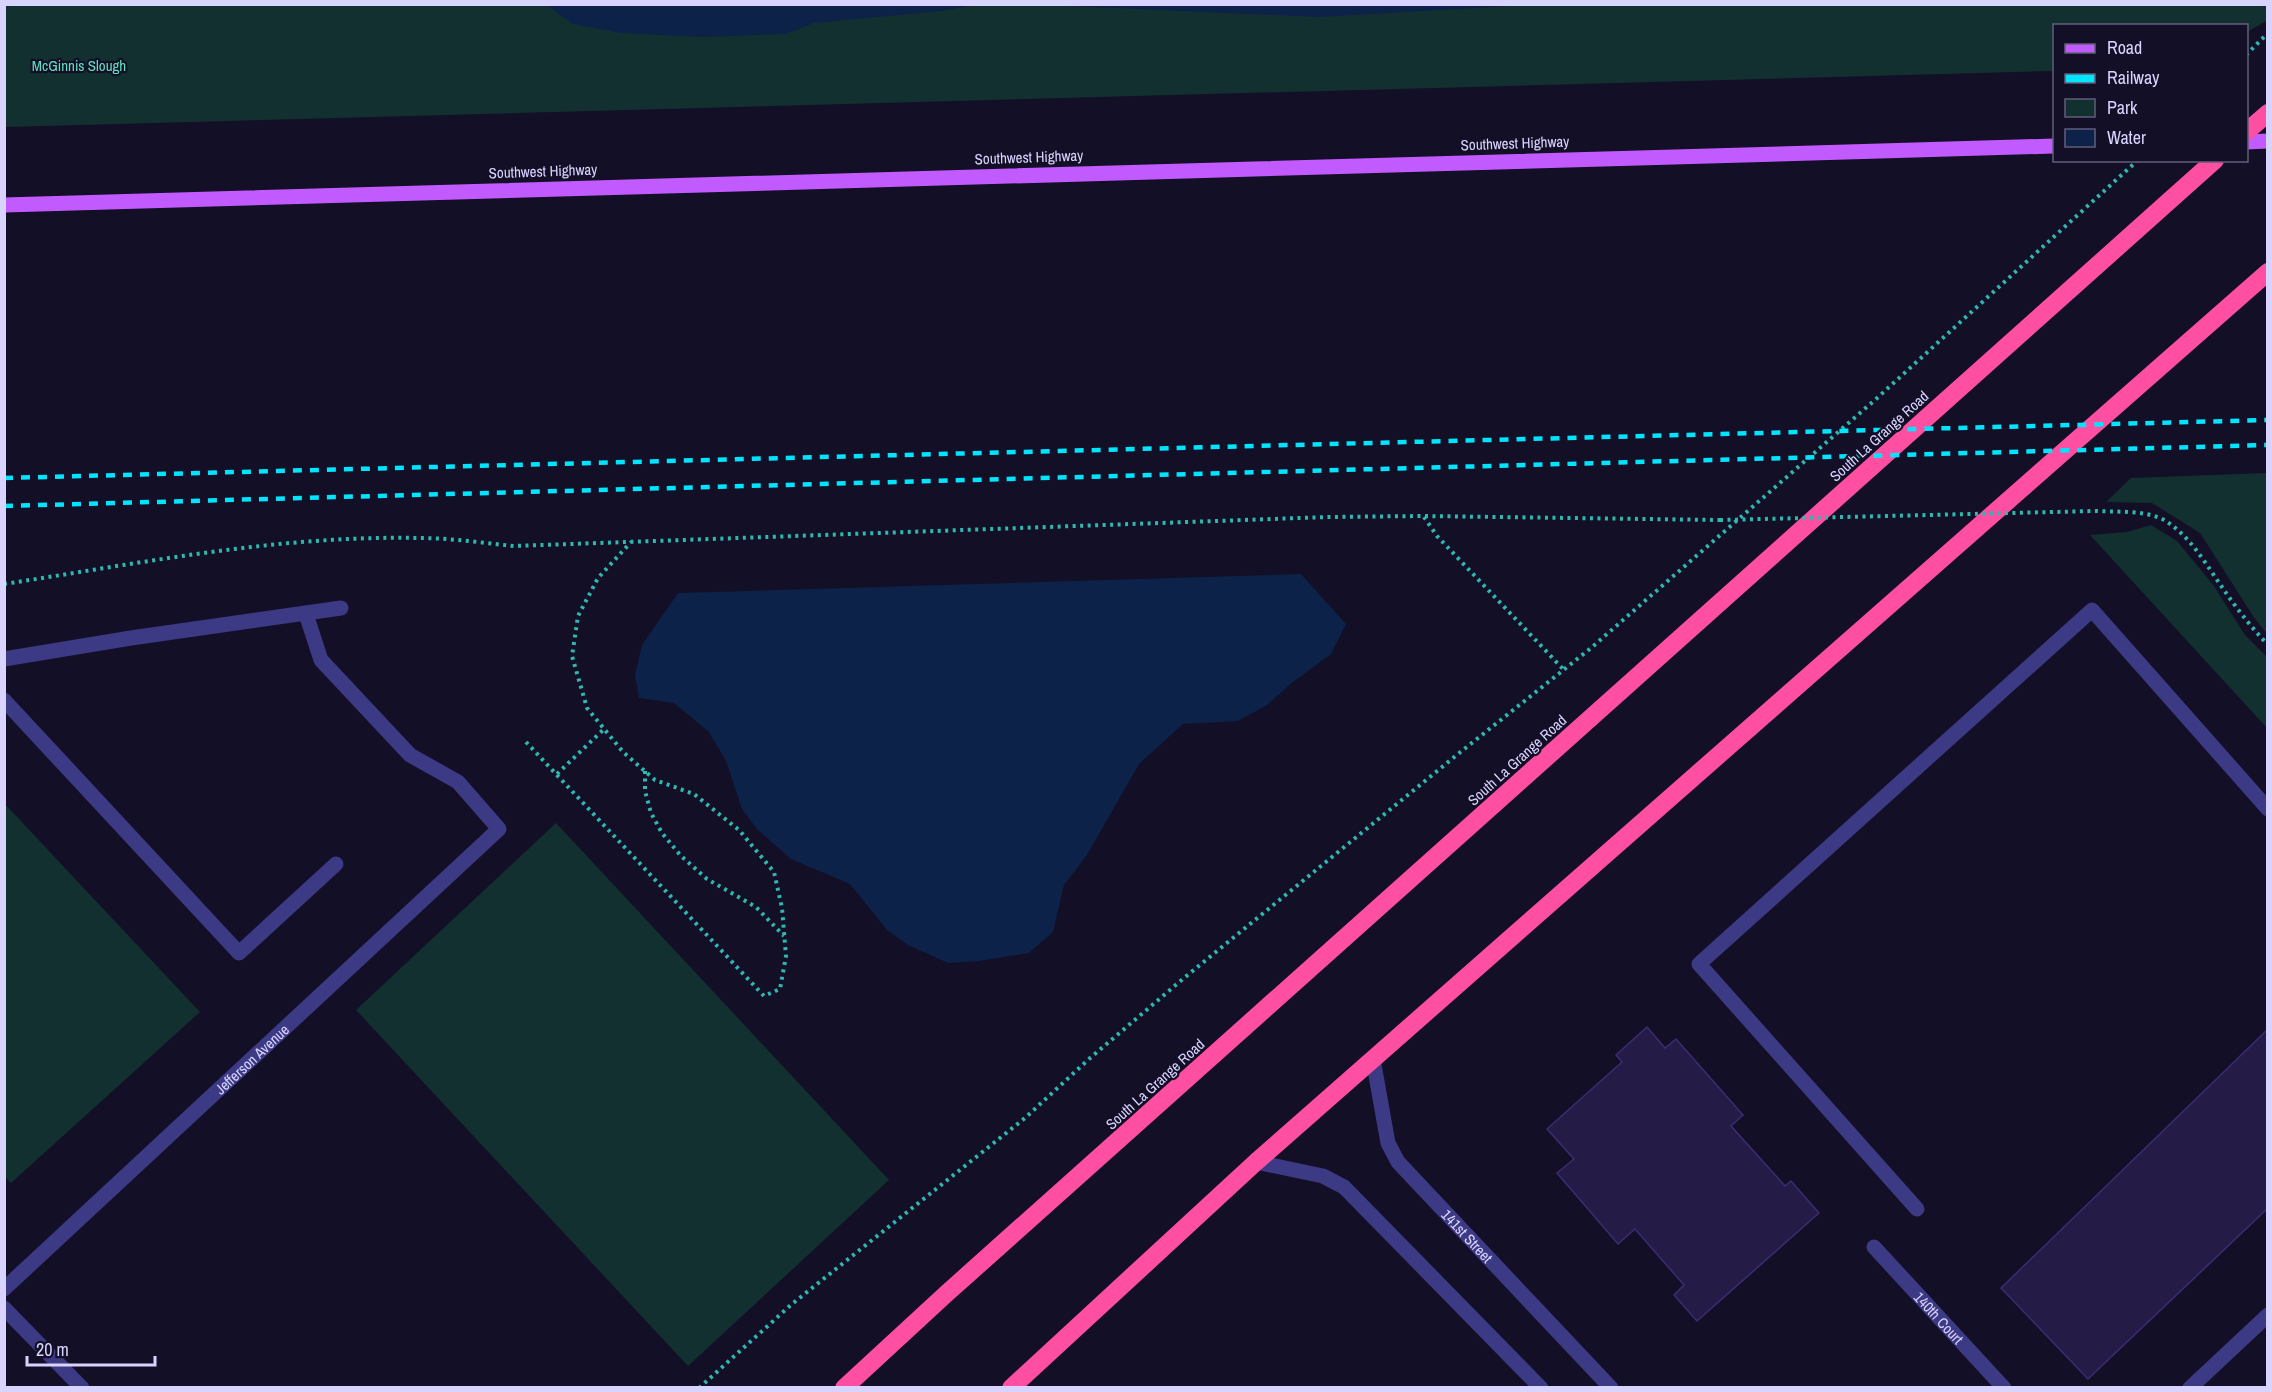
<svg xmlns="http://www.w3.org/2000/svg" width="2272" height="1392" viewBox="0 0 2272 1392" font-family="'Archivo Narrow',sans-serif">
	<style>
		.green { fill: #12302f }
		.water { fill: #0c2248 }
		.building { fill: #241b47; stroke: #3b2d73; stroke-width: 1.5 }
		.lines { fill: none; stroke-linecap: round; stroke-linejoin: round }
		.path { stroke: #2fb8b0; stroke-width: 4; stroke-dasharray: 3 4.5; stroke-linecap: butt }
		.minor { stroke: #3d3a85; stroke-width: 15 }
		.major { stroke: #c25bff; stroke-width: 15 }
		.highway { stroke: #ff4fa3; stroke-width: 18 }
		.rail { stroke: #00e5ff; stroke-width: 4.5; stroke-dasharray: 9 8; stroke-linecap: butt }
		.path-bridge { stroke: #2fb8b0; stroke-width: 4; stroke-dasharray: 3 4.5; stroke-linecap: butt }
		.labels { text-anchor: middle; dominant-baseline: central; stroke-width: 4.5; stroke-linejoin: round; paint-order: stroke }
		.park-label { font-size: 15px; fill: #5fe0c0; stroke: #130f26 }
		.street-label { font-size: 15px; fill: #d9d4ff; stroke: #130f26 }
	</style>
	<rect width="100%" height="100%" fill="#130f26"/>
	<path class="green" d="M2267 4 2268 20 2247 32 2246 26H2054V71L5 127 4 5Z
		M2267 473V634L2253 616 2200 533 2152 503 2106 502 2131 478Z
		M2151 525 2177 541 2214 586 2245 635 2267 657V728L2090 535 2127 532Z
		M4 803 200 1012 11 1183 4 1176Z
		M556 823 889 1180 688 1366 356 1010Z"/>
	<path class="water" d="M547 5H974L941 11 814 23 786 34 703 37 621 33 573 24Z
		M1047 5V4L1527 5 1319 17Z
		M1301 574 1346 624 1331 654 1293 682 1267 705 1238 721 1183 724 1139 764 1087 855 1064 885 1053 932 1029 953 979 961 948 963 908 945 887 930 850 884 791 859 757 829 742 809 726 761 709 732 674 703 639 698 635 675 642 645 678 593Z"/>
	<path class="building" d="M1647 1027 1665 1048 1676 1039 1743 1115 1731 1126 1785 1186 1791 1181 1819 1213 1697 1321 1674 1295 1684 1285 1635 1229 1618 1244 1557 1173 1574 1159 1547 1129 1622 1062 1616 1055Z
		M2268 1029V1208L2088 1379 2001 1288Z"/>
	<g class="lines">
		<path class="path" d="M2246 55 2268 33
			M2095 511C2115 512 2146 510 2164 520 2190 535 2207 566 2224 590 2237 609 2252 628 2268 645
			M1424 517 1437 536 1564 670
			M4 584C142 563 280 535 419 538 451 538 483 543 514 546L1328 517 1423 516 1720 520
			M526 742 764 996 780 989 786 956 782 908 774 872 739 830 694 794 655 780 623 752 587 708 572 656 578 616 598 578 631 542
			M645 771V791L651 813 662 833 681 856 707 879 756 907 784 936
			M557 774 604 729
			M699 1388 792 1304 1025 1118 1089 1059 1184 978 1458 754 1591 648 1876 399 2138 160"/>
		<g class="minor">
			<path d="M4 659 131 638 341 608"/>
			<path d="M4 700 239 953 336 864"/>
			<path id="s1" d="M1373 1059 1388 1143 1398 1162 1611 1388"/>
			<path d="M1256 1162 1323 1176 1344 1187 1541 1388"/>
			<path d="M1917 1209 1699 964 2092 610 2268 809"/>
			<path id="s2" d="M1874 1247 2004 1388"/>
			<path id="s3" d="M4 1289 499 829 458 782 410 755 321 660 306 614"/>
			<path d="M4 1308 82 1388"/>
			<path d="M2190 1388 2268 1315"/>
		</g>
		<path class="major" d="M2246 142 2268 141
			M4 205 2054 146"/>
		<path class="highway" d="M2246 132 2268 113
			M844 1388 946 1294 2215 160
			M1011 1388 1256 1162 2268 272"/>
		<path class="rail" d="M4 478 2268 420
			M4 506 2268 445"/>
		<path class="path-bridge" d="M1720 520 2095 511"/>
	</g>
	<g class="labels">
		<g class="park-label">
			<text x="79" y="65">McGinnis Slough</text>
		</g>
		<g class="street-label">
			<text transform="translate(1515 143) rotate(-2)">Southwest Highway</text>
			<text transform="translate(1029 157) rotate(-2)">Southwest Highway</text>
			<text transform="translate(543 171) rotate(-2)">Southwest Highway</text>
			<text transform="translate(1879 436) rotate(-42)">South La Grange Road</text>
			<text transform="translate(1517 760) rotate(-42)">South La Grange Road</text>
			<text stroke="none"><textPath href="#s3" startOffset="338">Jefferson Avenue</textPath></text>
			<text transform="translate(1155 1084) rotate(-42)">South La Grange Road</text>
			<text stroke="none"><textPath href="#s1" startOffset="208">141st Street</textPath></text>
			<text stroke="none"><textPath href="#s2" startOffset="96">140th Court</textPath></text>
		</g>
	</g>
	<rect width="2272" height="1392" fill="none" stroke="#d9d4ff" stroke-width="12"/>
	<rect x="2053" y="24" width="195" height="138" fill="#130f26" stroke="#625e7d" stroke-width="1.5"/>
	<rect x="2065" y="44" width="30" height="9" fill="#c25bff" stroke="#625e7d" stroke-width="1.5"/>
	<text x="2107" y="54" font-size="18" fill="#d9d4ff">Road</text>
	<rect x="2065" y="74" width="30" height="9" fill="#00e5ff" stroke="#625e7d" stroke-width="1.5"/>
	<text x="2107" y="84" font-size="18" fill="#d9d4ff">Railway</text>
	<rect x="2065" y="99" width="30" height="18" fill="#12302f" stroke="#625e7d" stroke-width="1.5"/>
	<text x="2107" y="114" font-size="18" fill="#d9d4ff">Park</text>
	<rect x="2065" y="129" width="30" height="18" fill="#0c2248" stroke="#625e7d" stroke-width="1.5"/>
	<text x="2107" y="144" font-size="18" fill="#d9d4ff">Water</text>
	<path d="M27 1356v9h128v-9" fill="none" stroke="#d9d4ff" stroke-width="3"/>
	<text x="36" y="1356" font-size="18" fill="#d9d4ff" stroke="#130f26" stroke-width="4.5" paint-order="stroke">20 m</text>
</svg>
